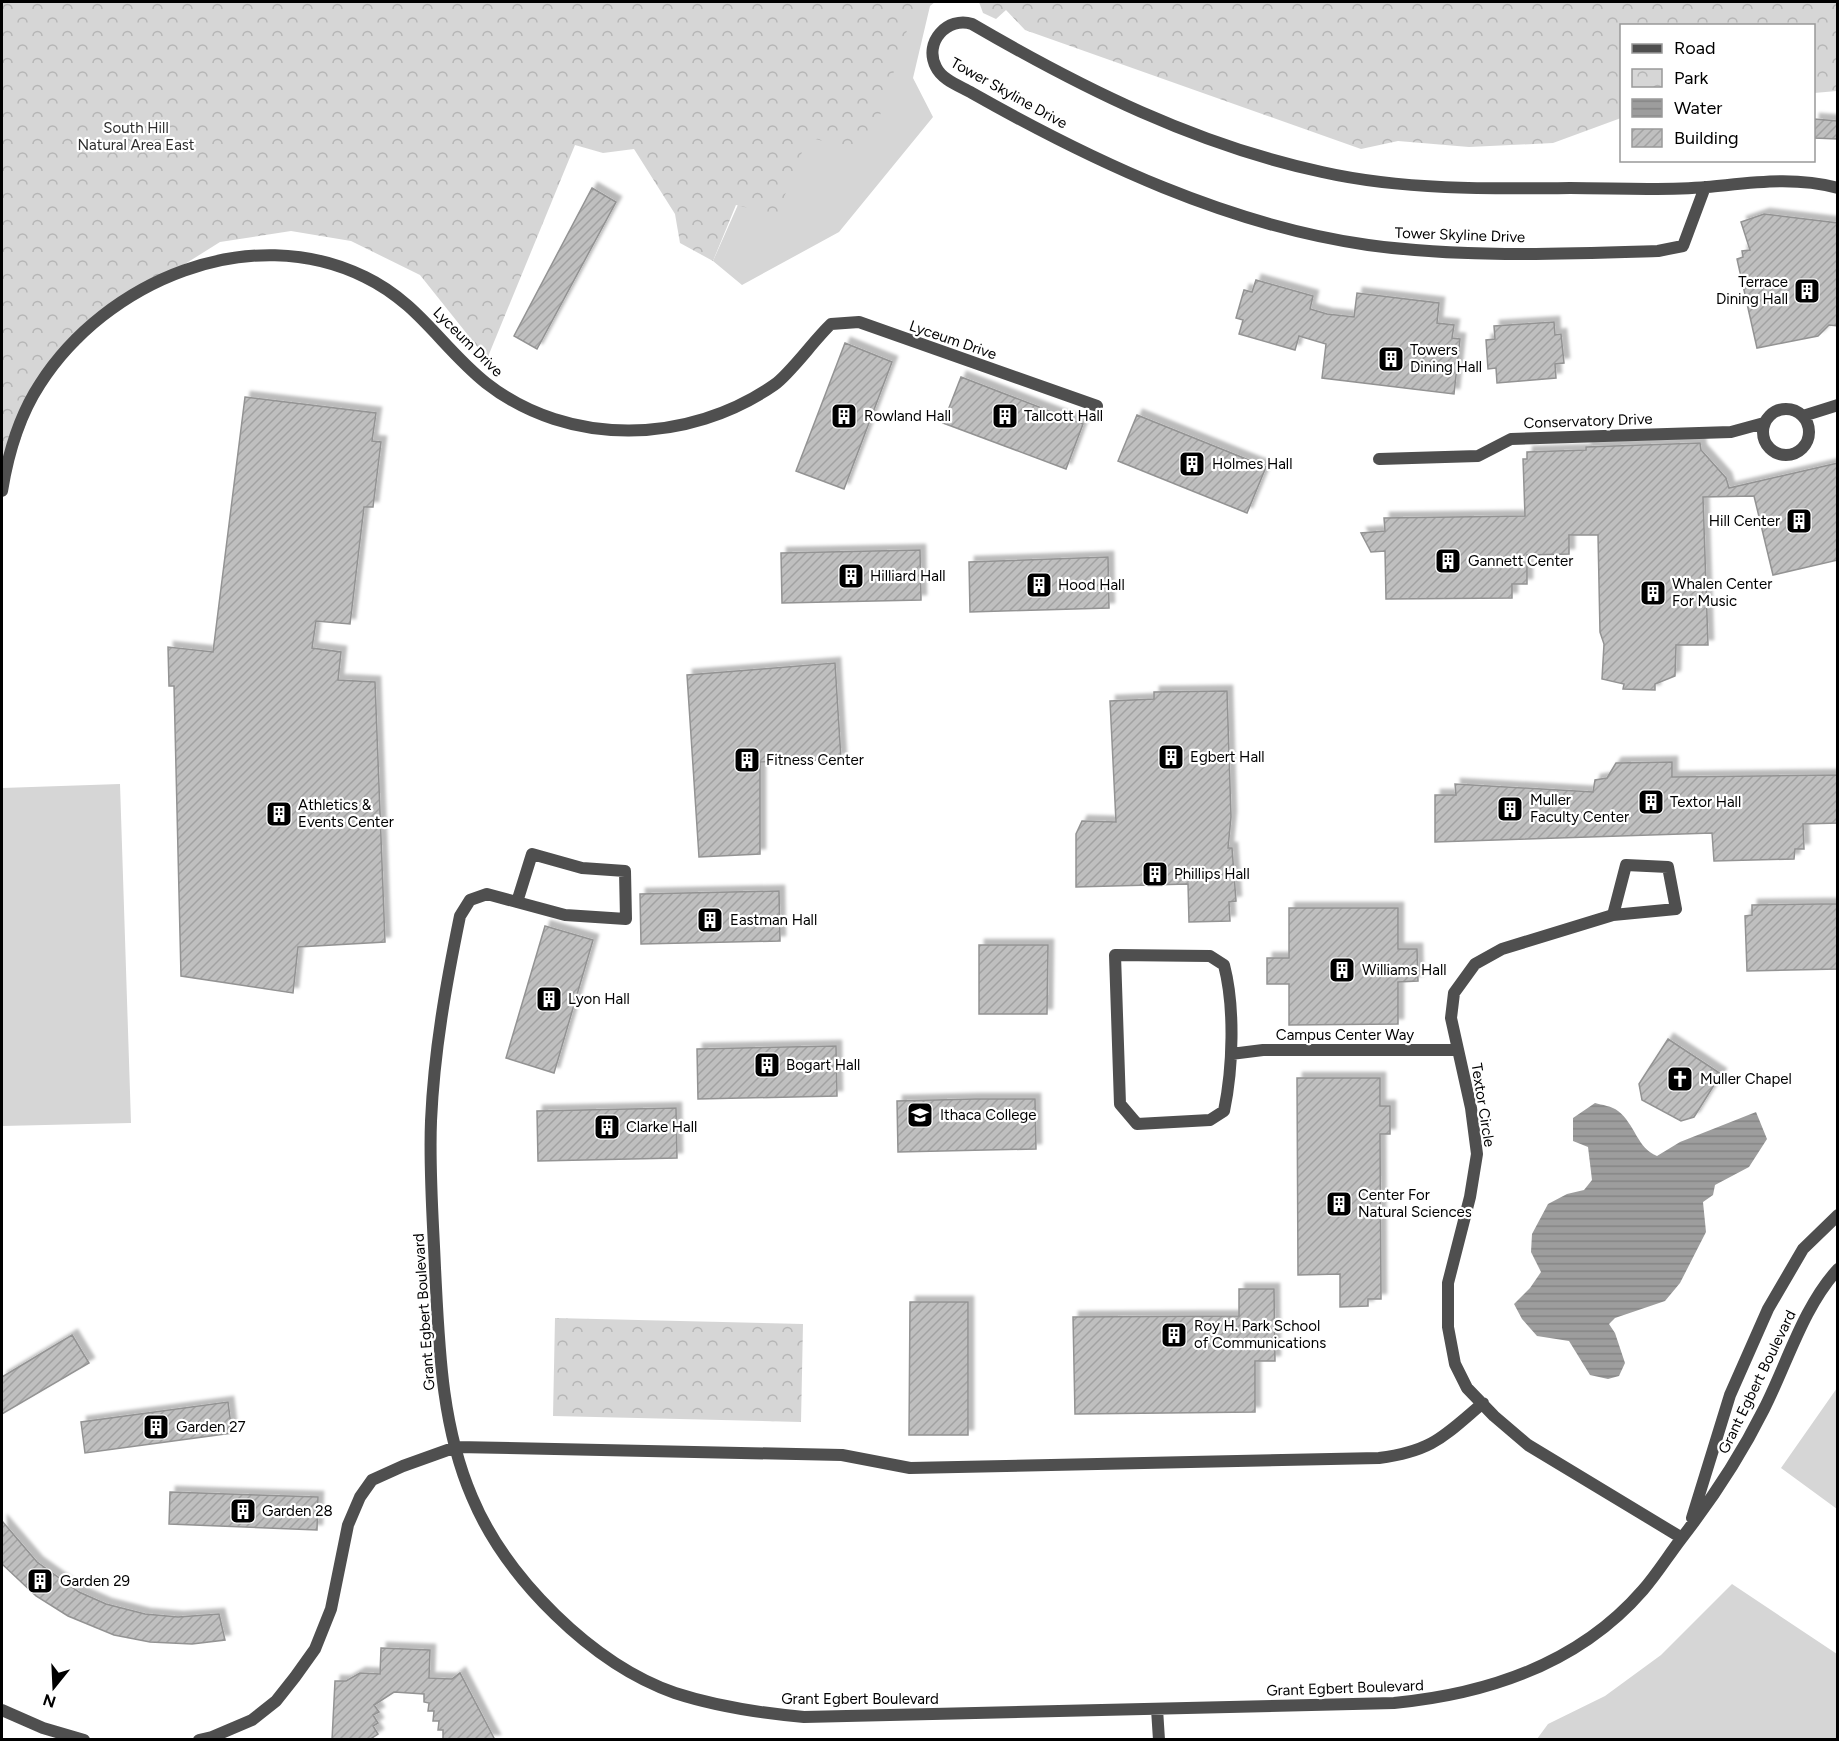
<svg xmlns="http://www.w3.org/2000/svg" width="1839" height="1741" viewBox="0 0 1839 1741" font-family="Figtree,sans-serif">
	<style>
		.grass { fill: #d6d6d6 }
		.park { fill: url(#park-crowns) }
		.water { fill: url(#water-rules) }
		.building { fill: url(#building-hatch); stroke: #939393; stroke-width: 1.5; filter: url(#shadow) }
		.lines { fill: none; stroke-linecap: round; stroke-linejoin: round }
		.minor { stroke: #4f4f4f; stroke-width: 12 }
		.labels { text-anchor: middle; dominant-baseline: central; stroke-width: 4.5; stroke-linejoin: round; paint-order: stroke }
		.street-label { font-size: 15px; fill: #000; stroke: #fff }
		.park-label { font-size: 15px; fill: #2d2d2d; stroke: #fff }
		.poi-label { font-size: 15px; fill: #000; stroke: #fff; text-anchor: start }
	</style>
	<defs>
		<pattern id="park-crowns" width="20" height="18" patternUnits="userSpaceOnUse" patternTransform="scale(1.5)"><rect width="20" height="18" fill="#d6d6d6"/><path d="M2 6a3 3 0 1 1 6 0M12 15a3 3 0 1 1 6 0" fill="none" stroke="#b6b6b6"/></pattern>
		<pattern id="water-rules" width="6" height="5" patternUnits="userSpaceOnUse" patternTransform="scale(1.5)"><rect width="6" height="5" fill="#9d9d9d"/><path d="M0 2.5h6" fill="none" stroke="#858585"/></pattern>
		<pattern id="building-hatch" width="6" height="6" patternUnits="userSpaceOnUse" patternTransform="scale(1.5)"><rect width="6" height="6" fill="#bfbfbf"/><path d="M-1 1l2-2M0 6l6-6M5 7l2-2" fill="none" stroke="#a2a2a2"/></pattern>
		<filter id="shadow"><feDropShadow dx="5.5" dy="-5.5" stdDeviation="1.5" flood-color="#0004"/></filter>
	</defs>
	<rect width="100%" height="100%" fill="#fff"/>
	<path class="grass" d="M828 2H935L930 6 913 78 933 117 839 232 742 285 713 261Z
		M120 784 131 1123 2 1126V788Z
		M1837 1388V1509L1781 1468Z
		M1732 1584 1837 1654V1739H1537L1548 1724 1605 1696 1661 1655Z"/>
	<path class="park" d="M2 2H916L868 153 808 137 777 215 736 205 713 261 680 243 675 214 634 149 603 153 575 145 487 359 420 275 351 241 291 231 220 242 118 306 40 384 2 491Z
		M979 2H1837V91L1814 93V26H1622L1621 118 1553 143 1469 147 1398 141 1361 149 1025 30 1006 10 996 19 983 13Z
		M555 1318 803 1324 801 1422 553 1416Z"/>
	<path class="water" d="M1595 1103C1602 1105 1612 1106 1618 1111 1635 1124 1637 1148 1657 1156L1680 1142 1756 1112 1767 1139 1749 1167 1715 1185 1713 1195 1703 1202 1706 1232 1680 1283 1665 1301 1615 1318 1609 1324 1615 1333 1625 1363 1619 1376 1608 1379 1590 1375 1569 1341 1537 1336 1522 1319 1514 1304 1530 1288 1541 1272 1531 1252 1532 1234 1548 1204 1567 1194 1584 1190 1592 1180 1588 1147 1573 1141V1118Z"/>
	<path class="building" d="M1814 119 1838 121V139L1814 138Z
		M592 188 616 202 537 349 514 336Z
		M1764 214 1838 223V326L1829 325 1818 336 1757 348 1737 259 1743 257 1742 251 1750 250 1741 222Z
		M1256 280 1313 296 1310 309 1327 314 1354 317 1357 293 1439 303 1437 323 1454 325 1452 338 1460 339 1454 394 1322 378 1326 344 1299 336 1295 350 1239 334 1243 320 1236 318 1244 290 1252 292Z
		M1554 322 1555 335 1561 334 1564 363 1555 364 1556 378 1497 383 1496 368 1488 369 1486 340 1495 339 1494 326Z
		M845 343 892 362 844 489 796 471Z
		M961 377 1083 424 1066 469 943 423Z
		M245 397 376 413 372 441 381 442 373 507H364L350 624 316 621 312 648 341 652 338 680 375 682 385 942 298 947 293 993 181 976 174 686H169L168 647 213 652Z
		M1137 415 1266 467 1247 513 1118 461Z
		M1700 443 1701 450 1726 478 1729 488 1838 463V560L1773 575 1754 496 1703 497 1708 645H1676L1675 676 1655 684V690L1623 689 1624 684 1602 679 1604 644 1600 632 1598 535H1569V554L1527 555V584H1512V598L1386 599 1385 551 1371 552 1361 533 1385 531 1384 518 1525 516 1523 459H1527V452L1586 450V447Z
		M920 550 921 600 782 603 781 553Z
		M1108 557 1109 608 970 612 969 562Z
		M835 663 841 759 760 762V854L699 857 687 675Z
		M1227 691 1231 817 1228 848H1232L1236 901 1229 902 1230 921 1189 922 1188 884 1076 887V834L1082 821 1116 822 1110 701 1154 699V692Z
		M1672 762V777L1838 775V823L1803 824 1804 849H1795L1794 859 1714 861 1712 833 1435 842V795H1456L1455 784 1593 792 1595 780 1607 778 1616 763Z
		M779 891 780 941 641 944 640 894Z
		M1819 904H1838V969L1747 971 1745 916 1752 915V905Z
		M1289 908H1398V949H1417L1418 981 1398 982V1024L1289 1025V984H1267V958H1289Z
		M545 926 593 940 554 1073 506 1058Z
		M979 945H1048L1047 1014H979Z
		M1668 1039 1721 1074 1694 1117 1681 1121 1642 1100 1639 1084Z
		M836 1046 837 1096 698 1099 697 1049Z
		M1297 1078H1380V1106H1390V1134H1380L1381 1299H1368V1306L1340 1307V1274L1298 1275Z
		M975 1099H1035L1036 1149 898 1152 897 1101Z
		M676 1108 677 1158 538 1161 537 1111Z
		M1239 1289H1274L1275 1361H1255V1412L1075 1414 1073 1317 1239 1316Z
		M910 1302H968V1435H909Z
		M72 1335 89 1363 2 1414V1377Z
		M228 1402 232 1433 85 1453 81 1422Z
		M170 1492 318 1497 317 1530 169 1524Z
		M2 1521 37 1562 79 1592 106 1604 145 1614 178 1617 219 1614 225 1640 192 1644 150 1642 114 1635 68 1616 36 1596 2 1564Z
		M381 1648 430 1650 429 1678 452 1679 460 1673 495 1740H443V1730H438L439 1721H433L434 1711H428L429 1703 424 1702V1694L394 1692 374 1705 379 1712 373 1715 378 1723 373 1726 378 1734 369 1740H332L335 1681H346L360 1673 380 1674Z"/>
	<g class="lines">
		<path class="minor" d="M1705 187 1683 246 1658 251C1562 254 1463 258 1368 245 1228 225 1094 162 972 93 960 86 942 80 936 67 923 42 948 16 972 24 1082 88 1196 145 1322 172 1402 190 1488 189 1570 188 1615 188 1662 191 1707 187 1751 183 1793 176 1838 188
			M1763 432a23 23 0 1 1 46 0a23 23 0 1 1-46 0Z
			M1803 416 1838 405
			M1379 459 1478 456 1511 439 1731 432 1764 423
			M2 491C8 454 19 416 40 384 106 281 250 220 365 277 419 303 442 348 486 383 569 448 689 444 774 385 790 374 814 340 831 324L859 322 1097 406
			M517 902 532 854 582 868 625 871 626 919 565 915 487 894 470 900 460 916C446 984 434 1052 431 1121 429 1170 433 1220 435 1268 439 1346 441 1425 472 1497 506 1578 592 1664 675 1693 718 1707 760 1713 804 1717L1394 1703C1488 1694 1579 1664 1643 1590 1657 1574 1668 1556 1681 1539 1713 1498 1741 1455 1764 1409 1787 1364 1803 1307 1838 1269
			M1613 915 1626 865 1668 867 1676 909 1613 915 1502 949 1475 964 1454 993 1451 1018 1471 1108 1477 1154 1470 1197 1448 1283V1327L1455 1364 1467 1388 1494 1416 1528 1445 1682 1538
			M1115 955 1210 956 1224 965C1235 1007 1233 1068 1224 1111L1210 1120 1137 1124 1120 1104Z
			M1231 1054 1263 1050H1458
			M1692 1518 1730 1395 1768 1309 1803 1249 1838 1215
			M1157 1709 1159 1740
			M2 1710 43 1728 84 1740
			M199 1740 212 1737 252 1720 276 1701 295 1677 315 1649 331 1609 348 1525 360 1497 372 1480 403 1466 456 1447 842 1455 910 1468 1379 1458C1433 1451 1444 1436 1483 1403"/>
	</g>
	<defs>
		<g id="building-square" transform="scale(1.35)"><rect x="-9" y="-9" width="18" height="18" rx="4" fill="#000" stroke="#fff"/><path d="M-4-6H4V6H1V3H-1V6H-4ZM-2.5-4.3h1.7v1.8h-1.7ZM.8-4.3h1.7v1.8H.8ZM-2.5-1h1.7V.8h-1.7ZM.8-1h1.7V.8H.8Z" fill="#fff"/></g>
		<g id="church-square" transform="scale(1.35)"><rect x="-9" y="-9" width="18" height="18" rx="4" fill="#000" stroke="#fff"/><path d="M-1.2-6h2.4v3.5h3.3v2.4h-3.3V6h-2.4V-.1h-3.3v-2.4h3.3Z" fill="#fff"/></g>
		<g id="university-square" transform="scale(1.35)"><rect x="-9" y="-9" width="18" height="18" rx="4" fill="#000" stroke="#fff"/><path d="M0-5L7-2L0 1L-7-2ZM-4 1L0 2.5L4 1V4Q0 6-4 4Z" fill="#fff"/></g>
	</defs>
	<g fill-rule="evenodd">
		<use href="#building-square" x="1807" y="291"/>
		<use href="#building-square" x="1391" y="359"/>
		<use href="#building-square" x="844" y="416"/>
		<use href="#building-square" x="1005" y="416"/>
		<use href="#building-square" x="1192" y="464"/>
		<use href="#building-square" x="1799" y="521"/>
		<use href="#building-square" x="1448" y="561"/>
		<use href="#building-square" x="851" y="576"/>
		<use href="#building-square" x="1039" y="585"/>
		<use href="#building-square" x="1653" y="593"/>
		<use href="#building-square" x="1171" y="757"/>
		<use href="#building-square" x="747" y="760"/>
		<use href="#building-square" x="1651" y="802"/>
		<use href="#building-square" x="1510" y="809"/>
		<use href="#building-square" x="279" y="814"/>
		<use href="#building-square" x="1155" y="874"/>
		<use href="#building-square" x="710" y="920"/>
		<use href="#building-square" x="1342" y="970"/>
		<use href="#building-square" x="549" y="999"/>
		<use href="#building-square" x="767" y="1065"/>
		<use href="#church-square" x="1680" y="1079"/>
		<use href="#university-square" x="920" y="1115"/>
		<use href="#building-square" x="607" y="1127"/>
		<use href="#building-square" x="1339" y="1204"/>
		<use href="#building-square" x="1174" y="1335"/>
		<use href="#building-square" x="156" y="1427"/>
		<use href="#building-square" x="243" y="1511"/>
		<use href="#building-square" x="40" y="1581"/>
	</g>
	<g class="labels">
		<g class="street-label">
			<text transform="translate(1009 93) rotate(29)">Tower Skyline Drive</text>
			<text transform="translate(1460 235) rotate(2)">Tower Skyline Drive</text>
			<text transform="translate(953 340) rotate(19)">Lyceum Drive</text>
			<text transform="translate(468 342) rotate(45)">Lyceum Drive</text>
			<text transform="translate(1588 421) rotate(-2)">Conservatory Drive</text>
			<text x="1345" y="1035">Campus Center Way</text>
			<text transform="translate(1483 1105) rotate(81)">Textor Circle</text>
			<text transform="translate(424 1312) rotate(-94)">Grant Egbert Boulevard</text>
			<text transform="translate(1757 1382) rotate(-64)">Grant Egbert Boulevard</text>
			<text transform="translate(1345 1688) rotate(-2)">Grant Egbert Boulevard</text>
			<text x="860" y="1699">Grant Egbert Boulevard</text>
		</g>
		<g class="park-label">
			<text x="136" y="128">South Hill<tspan x="136" dy="17">Natural Area East</tspan></text>
		</g>
		<g class="poi-label">
			<text x="1788" y="282" text-anchor="end">Terrace<tspan x="1788" dy="17">Dining Hall</tspan></text>
			<text x="1410" y="350">Towers<tspan x="1410" dy="17">Dining Hall</tspan></text>
			<text x="864" y="416">Rowland Hall</text>
			<text x="1024" y="416">Tallcott Hall</text>
			<text x="1212" y="464">Holmes Hall</text>
			<text x="1780" y="521" text-anchor="end">Hill Center</text>
			<text x="1468" y="561">Gannett Center</text>
			<text x="870" y="576">Hilliard Hall</text>
			<text x="1672" y="584">Whalen Center<tspan x="1672" dy="17">For Music</tspan></text>
			<text x="1058" y="585">Hood Hall</text>
			<text x="1190" y="757">Egbert Hall</text>
			<text x="766" y="760">Fitness Center</text>
			<text x="1530" y="800">Muller<tspan x="1530" dy="17">Faculty Center</tspan></text>
			<text x="1670" y="802">Textor Hall</text>
			<text x="298" y="805">Athletics &amp;<tspan x="298" dy="17">Events Center</tspan></text>
			<text x="1174" y="874">Phillips Hall</text>
			<text x="730" y="920">Eastman Hall</text>
			<text x="1362" y="970">Williams Hall</text>
			<text x="568" y="999">Lyon Hall</text>
			<text x="786" y="1065">Bogart Hall</text>
			<text x="1700" y="1079">Muller Chapel</text>
			<text x="940" y="1115">Ithaca College</text>
			<text x="626" y="1127">Clarke Hall</text>
			<text x="1358" y="1195">Center For<tspan x="1358" dy="17">Natural Sciences</tspan></text>
			<text x="1194" y="1326">Roy H. Park School<tspan x="1194" dy="17">of Communications</tspan></text>
			<text x="176" y="1427">Garden 27</text>
			<text x="262" y="1511">Garden 28</text>
			<text x="60" y="1581">Garden 29</text>
		</g>
	</g>
	<rect width="1839" height="1741" fill="none" stroke="#000000" stroke-width="6"/>
	<rect x="1620" y="24" width="195" height="138" fill="#ffffff" stroke="#999999" stroke-width="1.5"/>
	<rect x="1632" y="44" width="30" height="9" fill="#4f4f4f" stroke="#999999" stroke-width="1.5"/>
	<text x="1674" y="54" font-size="18" fill="#000000">Road</text>
	<rect x="1632" y="69" width="30" height="18" fill="url(#park-crowns)" stroke="#999999" stroke-width="1.5"/>
	<text x="1674" y="84" font-size="18" fill="#000000">Park</text>
	<rect x="1632" y="99" width="30" height="18" fill="url(#water-rules)" stroke="#999999" stroke-width="1.5"/>
	<text x="1674" y="114" font-size="18" fill="#000000">Water</text>
	<rect x="1632" y="129" width="30" height="18" fill="url(#building-hatch)" stroke="#999999" stroke-width="1.5"/>
	<text x="1674" y="144" font-size="18" fill="#000000">Building</text>
	<g transform="translate(54 1687) rotate(198)" stroke="#ffffff" stroke-width="4.5" paint-order="stroke">
	<path d="M0-4.5L10 22L0 15L-10 22Z" fill="#000000"/>
	<text y="-9" font-size="16" font-weight="bold" text-anchor="middle" fill="#000000">N</text>
	</g>
</svg>
